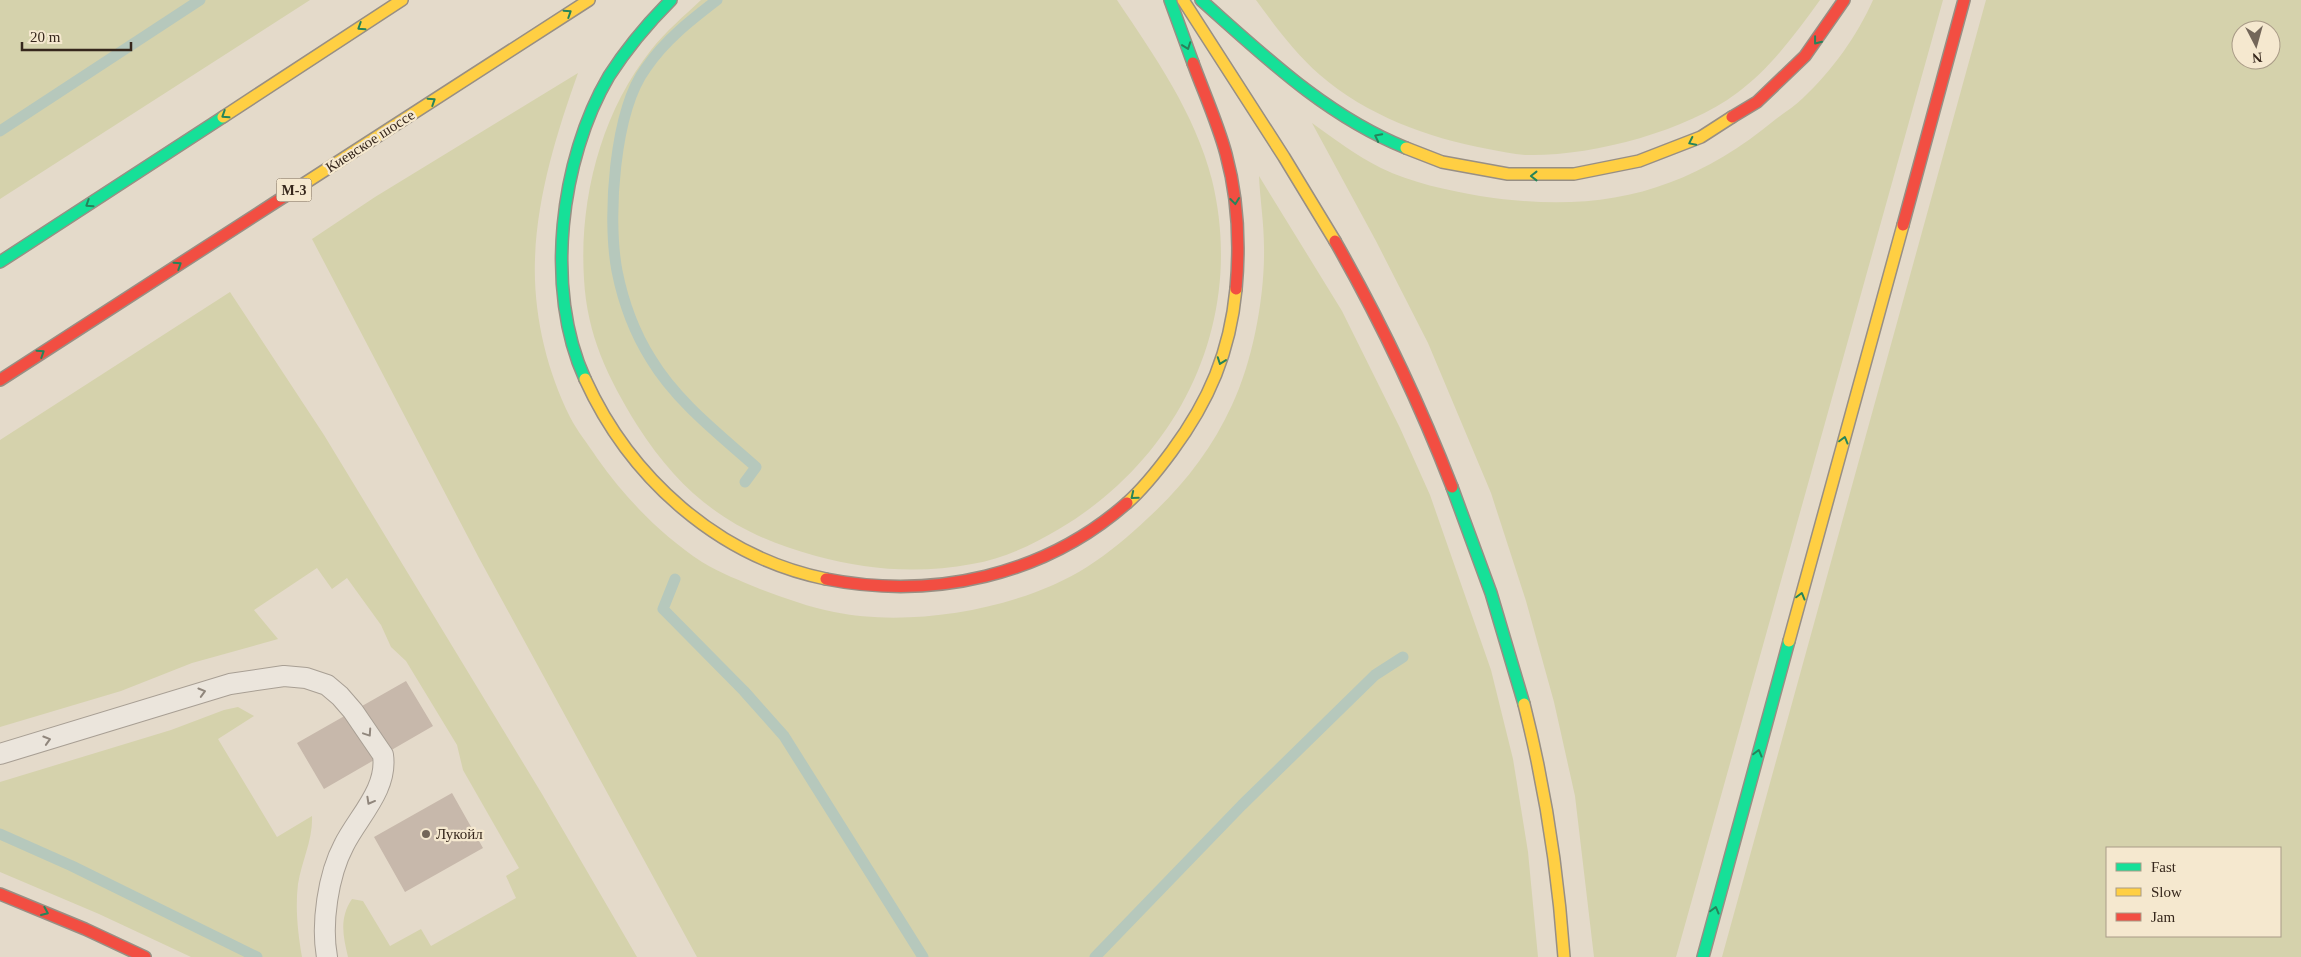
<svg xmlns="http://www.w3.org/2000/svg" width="2301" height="957" viewBox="0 0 2301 957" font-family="Georgia,serif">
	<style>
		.green { fill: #d5d2ac; fill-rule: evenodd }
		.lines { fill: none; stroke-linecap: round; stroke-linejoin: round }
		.stream { stroke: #b6c8bc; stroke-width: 11 }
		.building { fill: #c7b8ab }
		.lane-casing { stroke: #a89f94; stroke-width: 22 }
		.fast-casing { stroke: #988f84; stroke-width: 14 }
		.slow-casing { stroke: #988f84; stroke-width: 14 }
		.jam-casing { stroke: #988f84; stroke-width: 14 }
		.lane { stroke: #ebe5dc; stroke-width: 20 }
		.fast { stroke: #16e098; stroke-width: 11 }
		.slow { stroke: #ffcf43; stroke-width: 11 }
		.jam { stroke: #f24e42; stroke-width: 11 }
		.oneway { stroke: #26845a }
		.oneway2 { stroke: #90867c }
		.poi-dot { fill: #736659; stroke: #f5e8cf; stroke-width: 2 }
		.labels { text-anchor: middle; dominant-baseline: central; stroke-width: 4.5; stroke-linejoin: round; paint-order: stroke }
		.shield { fill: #f5e8cf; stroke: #6f6152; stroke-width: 1 }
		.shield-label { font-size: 14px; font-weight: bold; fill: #36271c }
		.street-label { font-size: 15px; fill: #36271c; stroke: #f5e8cf }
		.poi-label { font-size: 15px; fill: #36271c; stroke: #f5e8cf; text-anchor: start }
	</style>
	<rect width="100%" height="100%" fill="#e4daca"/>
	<path class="green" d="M0 0H310L0 199Z
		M701 0H1117C1155 57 1195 113 1212 180 1246 320 1181 457 1059 529 1032 545 1003 559 972 564 919 574 867 570 816 556 734 534 683 497 637 425 608 378 587 335 584 279 579 199 601 113 651 50 666 31 684 16 701 0Z
		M1256 0H1820C1796 33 1770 69 1737 93 1685 132 1589 157 1525 155 1513 154 1500 151 1488 149 1428 138 1366 115 1320 75 1295 53 1275 26 1256 0Z
		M1873 0H1943L1676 957H1594L1575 796 1554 702 1526 601 1491 493 1428 343 1376 241 1312 123C1334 139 1357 156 1381 168 1411 183 1448 190 1480 196 1597 214 1684 195 1776 119 1785 112 1795 106 1803 98 1832 71 1857 36 1873 0Z
		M1986 0H2301V957H1722ZM2241 30H2271V60H2241ZM2107 848H2280V936H2107Z
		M578 73C557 132 537 196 535 259 533 312 546 369 570 417 577 431 588 444 597 458 625 498 661 535 702 562 720 573 741 581 760 589 784 598 809 607 834 612 911 628 1021 609 1087 567 1109 553 1129 536 1148 518 1183 486 1212 449 1232 405 1253 361 1265 296 1264 247 1264 223 1260 199 1259 176L1342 311 1400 428 1430 495 1491 670 1513 759 1528 852 1538 957H697L479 558 312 239 375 197Z
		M230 292 324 435 542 794 637 957H348C343 936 339 918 352 899L363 901 390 946 421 929 431 946 516 898 506 876 519 868 463 770 457 745 406 661 391 647 381 625 347 578 332 589 317 568 254 610 278 639 192 663 121 691 0 727V440Z
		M238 707 254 716 218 739 277 837 312 816C313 840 302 860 298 884 295 908 298 934 302 957H191L99 914 0 872V782L171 730 224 710Z"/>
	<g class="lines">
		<path class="stream" d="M717 0C691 20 665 40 646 68 614 111 607 218 617 271 623 301 634 332 651 359 677 402 719 434 756 467L745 482
			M0 131 200 0
			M675 579 663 609 744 691 784 736 923 957
			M0 834 72 866 257 957
			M1095 957 1242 805 1375 675 1403 657"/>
	</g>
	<path class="building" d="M406 681 433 726 324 789 297 743Z
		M452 793 483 848 405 892 374 837Z"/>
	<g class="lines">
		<g class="lane-casing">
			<path id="lane" d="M0 754 230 684 284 676 306 678 327 685 340 696 353 711 383 755C388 789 358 817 344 845 328 875 321 924 327 957"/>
		</g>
		<g class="fast-casing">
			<path id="fast" d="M1170 0 1193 63
				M1201 0C1264 56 1326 116 1406 148
				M0 262 223 117
				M585 379C544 290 560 159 609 76 627 48 647 24 671 0
				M1452 487 1491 593 1524 704
				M1703 957 1789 641"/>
		</g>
		<g class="slow-casing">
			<path id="slow" d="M1183 0 1284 157 1335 241
				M223 117 402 0
				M1406 148 1442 162 1508 174H1574L1639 161 1701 137 1732 117
				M285 196 589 0
				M585 379C630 478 718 557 826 579
				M1127 503C1144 488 1158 470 1172 451 1209 401 1230 352 1236 289
				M1789 641 1903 225
				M1524 704C1545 787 1558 871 1564 957"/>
		</g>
		<g class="jam-casing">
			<path id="jam" d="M1193 63C1204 93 1218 124 1226 154 1238 198 1240 245 1236 289
				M1732 117 1757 102 1805 56 1844 0
				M1903 225 1964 0
				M1335 241C1380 320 1419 402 1452 487
				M0 380 285 196
				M826 579C933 600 1044 576 1127 503
				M0 894 85 929 145 957"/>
		</g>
		<use href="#lane" class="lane"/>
		<use href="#fast" class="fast"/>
		<use href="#slow" class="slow"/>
		<use href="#jam" class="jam"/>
	</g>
	<defs><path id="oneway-chevron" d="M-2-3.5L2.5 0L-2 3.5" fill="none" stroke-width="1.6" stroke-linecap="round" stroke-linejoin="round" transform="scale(1.25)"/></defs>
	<g class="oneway">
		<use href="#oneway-chevron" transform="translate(568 13) rotate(-33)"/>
		<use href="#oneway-chevron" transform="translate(361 27) rotate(147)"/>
		<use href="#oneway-chevron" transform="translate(1817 41) rotate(128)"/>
		<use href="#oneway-chevron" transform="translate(1187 46) rotate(70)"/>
		<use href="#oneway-chevron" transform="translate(432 101) rotate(-33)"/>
		<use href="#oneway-chevron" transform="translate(225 115) rotate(147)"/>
		<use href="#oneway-chevron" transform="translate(1378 137) rotate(-153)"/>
		<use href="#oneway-chevron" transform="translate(1692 142) rotate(154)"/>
		<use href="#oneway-chevron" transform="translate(1534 176) rotate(180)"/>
		<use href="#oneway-chevron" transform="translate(1235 201) rotate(83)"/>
		<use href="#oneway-chevron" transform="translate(89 204) rotate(147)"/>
		<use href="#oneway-chevron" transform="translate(178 265) rotate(-33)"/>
		<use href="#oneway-chevron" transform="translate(41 353) rotate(-33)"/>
		<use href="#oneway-chevron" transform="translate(1221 361) rotate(110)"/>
		<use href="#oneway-chevron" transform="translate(1844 440) rotate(-75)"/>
		<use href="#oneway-chevron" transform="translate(1134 496) rotate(141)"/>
		<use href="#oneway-chevron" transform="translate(1801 596) rotate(-75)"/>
		<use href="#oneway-chevron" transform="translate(1758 753) rotate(-75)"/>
		<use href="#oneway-chevron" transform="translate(1715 910) rotate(-75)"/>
		<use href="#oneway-chevron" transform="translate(45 912) rotate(23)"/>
	</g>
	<g class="oneway2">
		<use href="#oneway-chevron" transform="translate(202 692) rotate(-16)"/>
		<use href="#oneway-chevron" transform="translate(368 733) rotate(56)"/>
		<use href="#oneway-chevron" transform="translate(47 740) rotate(-17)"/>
		<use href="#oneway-chevron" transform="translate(370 801) rotate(119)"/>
	</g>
	<circle class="poi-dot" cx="426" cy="834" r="5"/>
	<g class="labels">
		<rect class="shield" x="276.5" y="178.5" width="35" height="23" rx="4"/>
		<g class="shield-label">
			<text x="294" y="190">М-3</text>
		</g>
		<g class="street-label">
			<text transform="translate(370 141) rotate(-33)">Киевское шоссе</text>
		</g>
		<g class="poi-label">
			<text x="436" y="834">Лукойл</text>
		</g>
	</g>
	<rect x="2106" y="847" width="175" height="90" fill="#f5e8cf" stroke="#a99b87"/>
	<rect x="2116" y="863" width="25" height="8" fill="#16e098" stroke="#a99b87"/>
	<text x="2151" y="872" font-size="15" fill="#36271c">Fast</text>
	<rect x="2116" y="888" width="25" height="8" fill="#ffcf43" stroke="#a99b87"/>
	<text x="2151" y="897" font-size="15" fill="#36271c">Slow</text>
	<rect x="2116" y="913" width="25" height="8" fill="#f24e42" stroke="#a99b87"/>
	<text x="2151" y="922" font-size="15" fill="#36271c">Jam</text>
	<g transform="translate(2256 45) rotate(174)"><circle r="24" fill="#f5e8cf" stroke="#a99b87"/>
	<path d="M0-4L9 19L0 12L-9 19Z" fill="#736659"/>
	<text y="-8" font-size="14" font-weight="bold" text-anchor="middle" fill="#36271c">N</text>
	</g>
	<path d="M22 42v8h109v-8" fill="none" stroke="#36271c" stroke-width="2.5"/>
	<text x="30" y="42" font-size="15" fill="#36271c" stroke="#f5e8cf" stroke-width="4" paint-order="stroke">20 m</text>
</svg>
